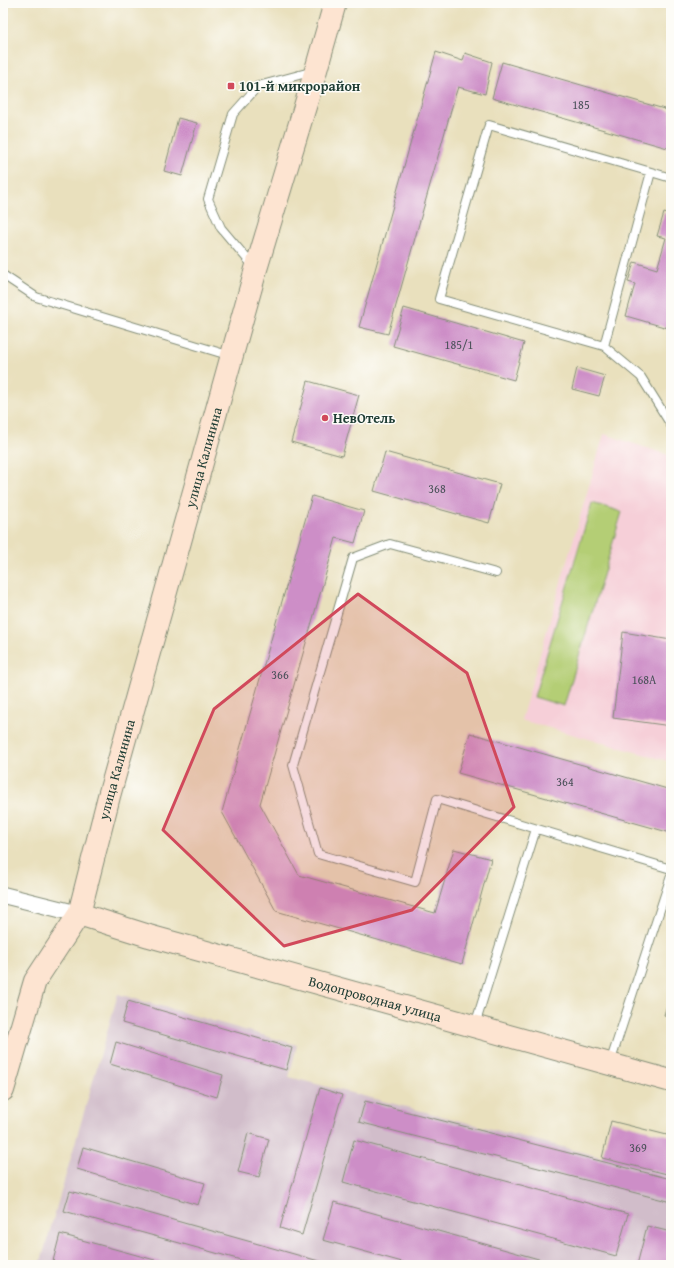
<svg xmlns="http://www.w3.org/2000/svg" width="674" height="1268" viewBox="0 0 674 1268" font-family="'Gentium Book Plus',serif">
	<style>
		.built { fill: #f6cfd8 }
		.industrial { fill: #d1bdca }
		.green { fill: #b4ce74; stroke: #6a8654 }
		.building { fill: #cd8ec7 }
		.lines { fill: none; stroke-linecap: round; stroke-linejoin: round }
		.service-casing { stroke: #848e78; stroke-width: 10 }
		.minor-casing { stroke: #848e78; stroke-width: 18 }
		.secondary-casing { stroke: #848e78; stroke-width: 24 }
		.service { stroke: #fff; stroke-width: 8 }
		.minor { stroke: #fff; stroke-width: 16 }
		.secondary { stroke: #fde4d1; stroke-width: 22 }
		.marked { fill: #d1495b; fill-opacity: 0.2; stroke: #d1495b; stroke-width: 3; stroke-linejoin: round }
		.poi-dot { fill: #d1495b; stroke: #fdfcf7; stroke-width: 1.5 }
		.labels { text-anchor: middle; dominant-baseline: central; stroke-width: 3; stroke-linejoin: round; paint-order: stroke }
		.number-label { font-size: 12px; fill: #4a5159 }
		.poi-label { font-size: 14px; font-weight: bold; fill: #1f3d34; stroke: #fdfcf7; text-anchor: start }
		.street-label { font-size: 14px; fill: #1f3d34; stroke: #fdfcf7 }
	</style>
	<rect width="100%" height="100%" fill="#fdfcf7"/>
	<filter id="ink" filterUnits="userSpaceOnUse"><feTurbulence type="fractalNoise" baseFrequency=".025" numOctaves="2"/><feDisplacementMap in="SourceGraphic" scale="8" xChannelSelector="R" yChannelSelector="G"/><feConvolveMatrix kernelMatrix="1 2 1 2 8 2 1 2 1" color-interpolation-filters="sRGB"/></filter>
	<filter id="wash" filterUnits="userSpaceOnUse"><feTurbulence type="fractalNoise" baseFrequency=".012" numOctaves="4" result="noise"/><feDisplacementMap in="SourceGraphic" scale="16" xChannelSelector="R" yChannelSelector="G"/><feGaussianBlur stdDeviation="0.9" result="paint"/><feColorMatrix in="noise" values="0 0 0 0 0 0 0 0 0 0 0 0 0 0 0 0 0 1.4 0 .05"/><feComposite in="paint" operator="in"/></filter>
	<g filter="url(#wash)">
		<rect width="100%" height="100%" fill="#e9e0bd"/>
		<path class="built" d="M604 434 671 456V762L521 720Z"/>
		<path class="industrial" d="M118 994 297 1045 289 1077 671 1175V1265H40Z"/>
		<path class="green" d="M592 503 622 512 564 706 534 697Z"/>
		<g id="blocks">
			<path class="building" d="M436 52 463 61 465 53 492 62 485 94 458 87 455 96 388 334 359 327Z
				M502 62 671 111V149L492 98Z
				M178 118 197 123 182 176 164 171Z
				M664 213 671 215V329L626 316 635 284 628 282 634 262 657 269 666 238 657 236Z
				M404 308 524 343 514 380 393 346Z
				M577 368 605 376 599 396 572 389Z
				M308 381 359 395 342 456 291 442Z
				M385 452 500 484 489 523 374 491Z
				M312 496 364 511 355 543 336 538 260 804 299 875 435 913 454 849 491 859 462 964 276 911 222 812Z
				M623 632 671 640V726L613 718Z
				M470 733 671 790V833L458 773Z
				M671 992V1017L664 1015Z
				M128 1001 292 1048 286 1070 122 1023Z
				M116 1042 223 1075 217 1097 110 1064Z
				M320 1088 342 1095 302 1235 280 1228Z
				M365 1101 671 1179V1202L359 1122Z
				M611 1121 671 1136V1175L602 1158Z
				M248 1133 269 1139 259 1177 238 1172Z
				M354 1140 628 1214 616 1256 343 1182Z
				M83 1147 205 1183 198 1205 77 1169Z
				M70 1191 333 1265H259L64 1211Z
				M334 1202 560 1265H413L323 1240Z
				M647 1226 671 1232V1265H637Z
				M60 1234 173 1265H52Z"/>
		</g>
	</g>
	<g filter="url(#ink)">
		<use href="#blocks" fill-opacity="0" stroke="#848e78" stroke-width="1"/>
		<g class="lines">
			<g class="service-casing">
				<path id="service" d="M651 172 671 178
					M254 267 221 228 208 199 233 114 258 86 314 71
					M3 275 36 297 231 356
					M604 346 439 299 489 125 651 172 604 346 641 377 671 425
					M496 573 390 544 353 558 293 765 318 854 415 882 437 799 671 869
					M475 1025 536 829
					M610 1063 671 876"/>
			</g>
			<g class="minor-casing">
				<path id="minor" d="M3 895 79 914"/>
			</g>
			<g class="secondary-casing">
				<g id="secondary">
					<path id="s1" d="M79 914 149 936 671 1081"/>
					<path id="s2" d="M3 1090 35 981 79 914 109 796 256 269 316 70 335 3"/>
				</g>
			</g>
			<use href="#service" class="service"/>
			<use href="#minor" class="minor"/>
			<use href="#secondary" class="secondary"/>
		</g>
	</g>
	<path class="marked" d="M358 594 467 673 514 807 412 910 284 946 163 830 214 709Z"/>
	<g class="poi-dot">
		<rect x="227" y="82" width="8" height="8" rx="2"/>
		<circle cx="325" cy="418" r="4"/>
	</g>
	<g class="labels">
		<g class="number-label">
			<text x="581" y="104">185</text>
			<text x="459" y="344">185/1</text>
			<text x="437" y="488">368</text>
			<text x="280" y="674">366</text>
			<text x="644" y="679">168А</text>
			<text x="565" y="781">364</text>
			<text x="638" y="1147">369</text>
		</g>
		<g class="poi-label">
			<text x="239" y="86">101-й микрорайон</text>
			<text x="333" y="418">НевОтель</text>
		</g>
		<g class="street-label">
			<text stroke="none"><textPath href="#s2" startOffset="667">улица Калинина</textPath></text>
			<text stroke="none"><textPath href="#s2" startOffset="343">улица Калинина</textPath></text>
			<text stroke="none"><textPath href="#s1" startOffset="308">Водопроводная улица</textPath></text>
		</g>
	</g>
	<rect width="674" height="1268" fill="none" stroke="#fdfcf7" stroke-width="16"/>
</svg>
